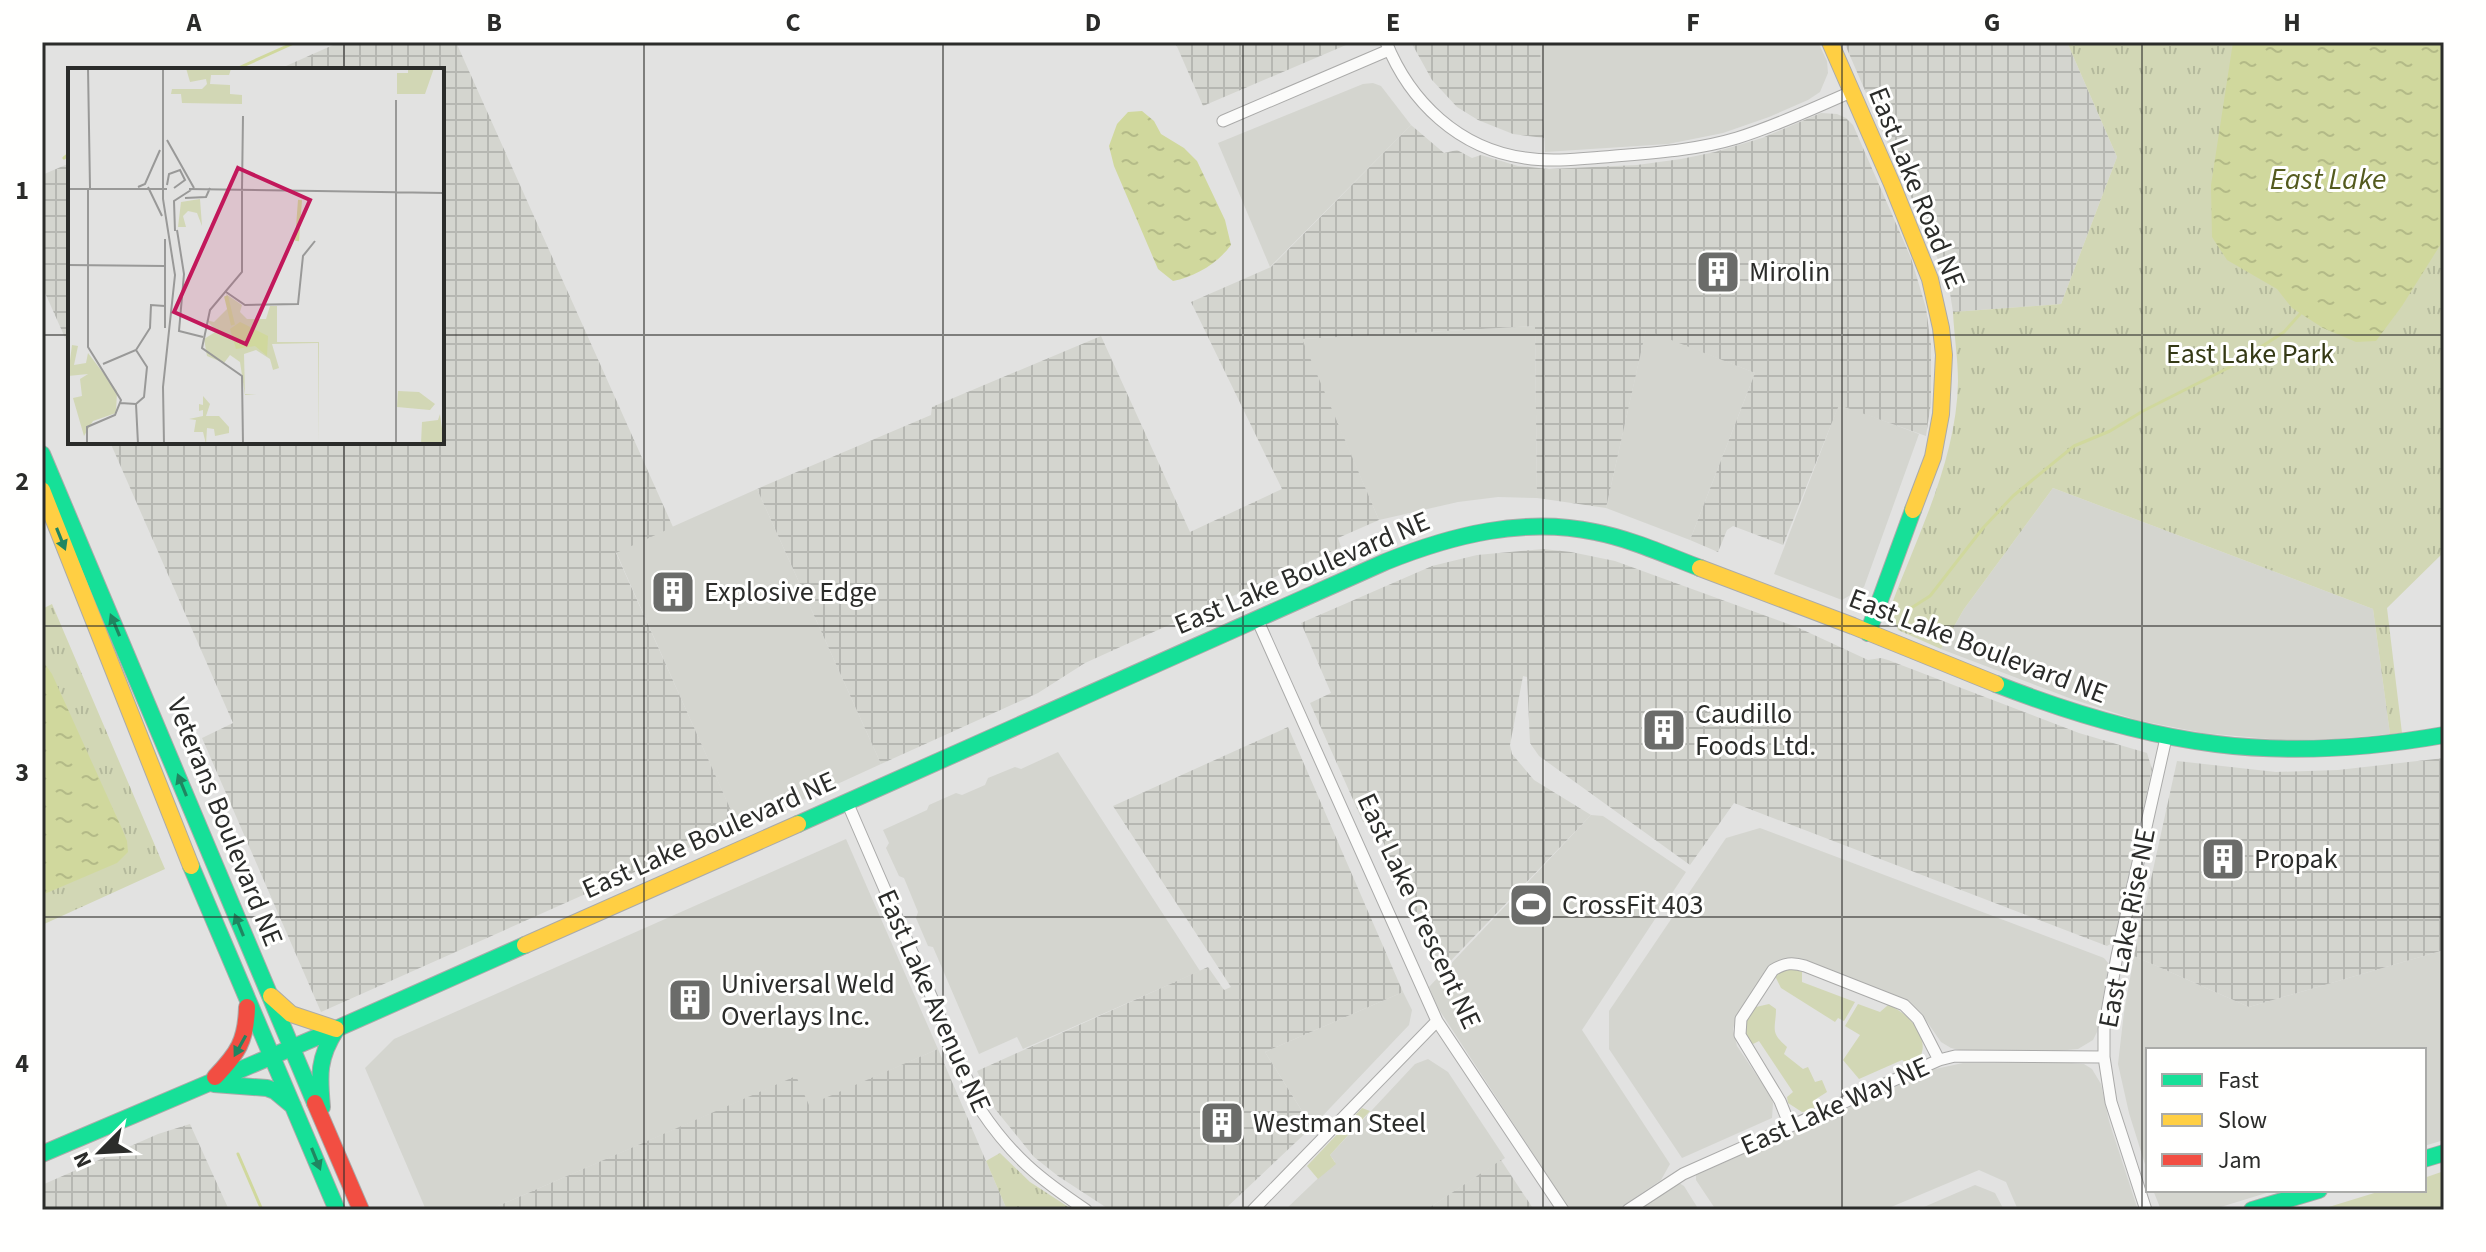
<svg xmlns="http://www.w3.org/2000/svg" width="2486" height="1252" viewBox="0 0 2486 1252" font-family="'Source Sans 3',sans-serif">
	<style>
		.built { fill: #d4d5cf }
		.industrial { fill: url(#industrial-grid) }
		.grass { fill: #d2d7b5 }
		.park { fill: url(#park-tufts) }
		.water { fill: url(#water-ripples) }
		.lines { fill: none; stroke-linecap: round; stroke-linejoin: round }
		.stream { stroke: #d0d89d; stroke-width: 3 }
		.street-casing { stroke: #aaaaa9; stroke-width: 13 }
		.fast-casing { stroke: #aaaaa9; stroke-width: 18 }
		.slow-casing { stroke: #aaaaa9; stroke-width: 18 }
		.jam-casing { stroke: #aaaaa9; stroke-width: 18 }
		.street { stroke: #fbfbfa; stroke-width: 11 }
		.fast { stroke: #16e098; stroke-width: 16 }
		.slow { stroke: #ffcf43; stroke-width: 16 }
		.jam { stroke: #f24e42; stroke-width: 16 }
		.oneway { fill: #208661 }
		.grid { fill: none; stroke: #2b2c2a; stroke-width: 2; stroke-opacity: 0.55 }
		.labels { text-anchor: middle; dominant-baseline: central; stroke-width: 6; stroke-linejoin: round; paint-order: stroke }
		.street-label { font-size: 28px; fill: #2b2c2a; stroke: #fffffe }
		.poi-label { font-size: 28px; fill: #2b2c2a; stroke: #fffffe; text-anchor: start }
		.park-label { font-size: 28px; fill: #343915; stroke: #fffffe }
		.water-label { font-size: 30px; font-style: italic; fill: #545b1f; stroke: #fffffe }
		.inset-river { fill: none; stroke: #d0d89d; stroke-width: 4 }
		.inset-road { fill: none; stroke: #999998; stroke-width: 2 }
		.view { fill: #c2185b; fill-opacity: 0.15; stroke: #c2185b; stroke-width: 4 }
		.inset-edge { fill: none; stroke: #2b2c2a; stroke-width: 4 }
		.neatline { fill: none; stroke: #2b2c2a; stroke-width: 3 }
		.grid-label { font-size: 26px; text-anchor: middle; font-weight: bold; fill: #2b2c2a }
	</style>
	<defs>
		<pattern id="industrial-grid" width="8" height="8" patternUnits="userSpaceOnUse" patternTransform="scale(2)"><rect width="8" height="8" fill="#d4d5cf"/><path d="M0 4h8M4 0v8" fill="none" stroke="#b6b7b2"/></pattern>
		<pattern id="park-tufts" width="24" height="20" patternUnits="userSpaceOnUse" patternTransform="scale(2)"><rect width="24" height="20" fill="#d2d7b5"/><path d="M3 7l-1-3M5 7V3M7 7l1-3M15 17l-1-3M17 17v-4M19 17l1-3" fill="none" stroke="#b4b99c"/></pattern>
		<pattern id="water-ripples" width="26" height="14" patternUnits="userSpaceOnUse" patternTransform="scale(2)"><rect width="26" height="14" fill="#d0d89d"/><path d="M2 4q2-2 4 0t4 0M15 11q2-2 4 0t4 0" fill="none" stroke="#b3ba87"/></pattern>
	</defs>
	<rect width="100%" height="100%" fill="#e2e2e1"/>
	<path class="built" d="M1589 42H1818L1827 61 1828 73 1820 92 1808 100 1769 117 1723 133 1668 144 1545 152 1540 44Z
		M1373 83 1381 86 1411 125 1270 267 1218 143 1363 84Z
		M1535 326 1537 498 1498 497 1458 502 1379 520 1301 339Z
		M1646 329 1755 373 1690 540 1606 508Z
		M1839 404 1919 434 1864 587 1842 600 1774 574Z
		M2053 488 2373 609 2390 734 2335 739 2281 740 2203 733 2137 720 2069 698 1941 649 1964 609Z
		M757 489 881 764 739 829 616 552Z
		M1058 752 1200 971 1023 1049 1017 1037 979 1054 933 947 928 946 916 918 918 912 904 878 899 876 886 848 889 843 883 830 927 810 929 805 956 793 962 795 985 785 988 778 1015 767 1021 769Z
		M1591 815 1603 816 1686 872 1582 1030 1670 1164 1661 1180 1617 1210H1570L1438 1008 1429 987Z
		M1760 828 2104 958 2109 964 2097 1032 2093 1040 2078 1049 2056 1051 1960 1050 1951 1048 1941 1042 1921 1013 1904 999 1798 958 1781 959 1768 969 1737 1016 1733 1029 1737 1046 1770 1095 1773 1103 1772 1118 1682 1158 1609 1049V1011L1726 838Z
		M846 839 938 1049 809 1106 795 1077 489 1210H426L365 1068 394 1039Z
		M2444 950V1140L2424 1146V1050H2148V1174L2129 1113 2118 1064 2124 1012 2134 956 2249 1007Z
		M1403 992 1412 1010 1409 1025 1312 1127 1265 1052Z
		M1428 1059 1448 1072 1505 1158 1426 1210H1285L1335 1162 1330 1155 1415 1064Z
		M1963 1063H2071L2084 1064 2092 1069 2101 1084 2109 1121 2138 1210H2018L2006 1182 1979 1170 1884 1210H1716L1696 1180V1175L1935 1069Z
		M1679 1183 1684 1186 1699 1210H1639Z
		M1975 1185 1995 1193 2004 1210H1917Z
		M2153 1190H2276L2211 1210H2161Z"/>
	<path class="industrial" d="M340 42H456L673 527 616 553 738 826 321 1012 202 738 233 723 110 442H442V70H277Z
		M1175 42H1353L1203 106Z
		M1411 42H1535L1529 45 1540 44 1544 138 1513 134 1478 120 1457 107 1432 80Z
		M1844 42H2067L2117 157 2061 304 1953 312 1950 293 1940 264Z
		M1821 113 1837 114 1846 118 1853 125 1911 258 1926 308 1931 345V403L1926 436 1839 405 1783 545 1733 526 1727 530 1718 552 1690 540 1755 373 1646 330 1606 508 1537 498 1535 326 1302 339 1379 520 1338 538 1341 547 1085 663 1038 693 881 764 757 489 931 415 932 407 1101 336 1190 532 1282 489 1191 302 1271 267 1411 125 1444 153 1457 150 1472 158 1481 155 1518 166 1549 169 1637 165 1681 159 1715 152 1762 138Z
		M70 163V349L42 286V175Z
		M1543 549 1571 552 1615 561 1799 628 1868 660 1881 658 1888 660 2079 733 2147 753 2152 769 2114 942 2107 946 1734 803 1690 865 1539 756 1530 743 1527 677 1523 676 1510 745 1512 754 1534 780 1591 815 1441 971 1372 817 1363 822 1310 703 1331 693 1301 623 1432 566 1477 555Z
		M1288 727 1403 992 1265 1052 1312 1127 1224 1210H1110L1058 1176 1034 1157 995 1109 977 1071 1208 967 1224 990 1231 987 1113 806Z
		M2444 758V950L2249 1007 2134 956 2177 761 2276 772 2338 770Z
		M938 1049 1007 1210H489L796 1076 809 1105Z
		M190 1124 229 1210H42V1185L158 1134Z
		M1501 1160 1534 1210H1426Z"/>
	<path class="grass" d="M1790 968 1802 972V982L1855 1002 1844 1021 1838 1018 1835 1022 1781 988 1775 976 1781 971Z
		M1769 1004 1776 1009C1776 1028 1769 1032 1787 1047L1784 1054 1803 1069 1808 1067 1815 1082 1822 1080 1827 1092 1816 1099V1106L1811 1111 1802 1112 1788 1103 1787 1097 1793 1092 1759 1041 1753 1044 1746 1038 1745 1024 1756 1007Z
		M1858 1004 1880 1012 1888 1005C1910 1013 1936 1043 1915 1064L1910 1065 1902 1060 1859 1079 1843 1060 1860 1035 1845 1026Z
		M1362 1108 1370 1111 1330 1155 1336 1164 1318 1179 1307 1166Z
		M2444 1171V1210H2319L2384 1190H2424V1178Z"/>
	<path class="park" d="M2067 42H2444V552L2387 608 2402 733 2390 734 2373 609 2053 488 1964 609 1941 649 1898 630 1891 606C1918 534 1957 459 1958 381 1958 358 1954 335 1953 312L2061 304 2117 157Z
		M52 604 165 869 42 925V609Z
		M1000 1153 1030 1182 1073 1210H1007L986 1161Z"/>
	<path class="water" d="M2233 42H2444V239L2402 306 2376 341 2356 342 2323 328 2292 308 2277 289 2227 260 2212 237 2211 185Z
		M1142 111 1154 121 1161 134 1184 148 1197 161 1225 220 1231 245C1218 263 1195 277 1173 281L1158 269 1114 166 1109 146 1117 124 1128 112Z
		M42 660 52 674 123 831 127 841 128 852 117 863 42 895Z"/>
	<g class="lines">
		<path class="stream" d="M234 70 296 42
			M64 158 70 153
			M1908 610 1930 596 1983 528 2013 496 2074 446 2110 431 2143 411 2230 367 2284 332 2300 314
			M238 1154 262 1210"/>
		<g class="street-casing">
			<path id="street" d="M1386 42C1410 102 1459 149 1525 158 1551 162 1578 159 1604 157 1649 153 1694 151 1737 138 1776 126 1814 108 1851 92
				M1223 121 1389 50
				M1257 619 1437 1021 1563 1210
				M847 802 980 1109C1012 1157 1040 1179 1086 1210
				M1790 1126 1780 1101 1740 1035 1741 1019 1773 970C1785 963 1792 962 1805 966L1904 1005 1918 1019 1939 1060
				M1253 1210 1437 1021
				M1628 1210 1683 1174 1939 1060 1955 1056 2104 1057
				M2146 1210 2111 1102 2104 1057V1029L2117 956 2166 738"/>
		</g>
		<g class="fast-casing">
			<path id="fast" d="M42 454 315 1103
				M1868 633 1913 510
				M1996 684C2155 746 2275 765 2444 735
				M798 824 1385 562C1452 535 1523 517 1595 532 1631 539 1666 555 1700 568
				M191 866 337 1210
				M214 1084 267 1088 275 1091 293 1106
				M322 1107C319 1075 318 1058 336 1030
				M42 1154 336 1029 525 945
				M2424 1159 2444 1153
				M2252 1210 2319 1190"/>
		</g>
		<g class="slow-casing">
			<path id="slow" d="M1830 42 1892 184 1930 279 1941 328 1944 355 1941 414 1933 457 1913 510
				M42 490 191 866
				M1700 568 1853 626 1996 684
				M525 945 798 824
				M271 996 291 1014 336 1029"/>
		</g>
		<g class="jam-casing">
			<path id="jam" d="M215 1077C238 1053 246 1041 247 1007
				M315 1103 361 1210"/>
		</g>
		<use href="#street" class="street"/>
		<use href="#fast" class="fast"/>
		<use href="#slow" class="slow"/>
		<use href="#jam" class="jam"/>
	</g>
	<defs><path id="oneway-solid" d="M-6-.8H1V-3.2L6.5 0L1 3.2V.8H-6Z" transform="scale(2)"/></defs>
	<g class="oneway">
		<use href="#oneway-solid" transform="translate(61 539) rotate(68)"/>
		<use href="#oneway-solid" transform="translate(115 625) rotate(-113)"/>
		<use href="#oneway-solid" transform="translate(182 785) rotate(-112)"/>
		<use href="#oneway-solid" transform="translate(239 925) rotate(-112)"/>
		<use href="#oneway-solid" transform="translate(240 1046) rotate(119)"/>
		<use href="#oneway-solid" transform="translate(316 1159) rotate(68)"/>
	</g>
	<path class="grid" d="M344 42V70M644 42V1210M943 42V1210M1243 42V1210M1543 42V1210M1842 42V1210M2142 42V1210M42 335H70M442 335H2444M344 442V1210M42 626H2444M42 917H2444"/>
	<defs>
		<g id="building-square" transform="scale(2.3)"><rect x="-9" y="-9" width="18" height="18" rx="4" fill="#6b6c6a" stroke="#fffffe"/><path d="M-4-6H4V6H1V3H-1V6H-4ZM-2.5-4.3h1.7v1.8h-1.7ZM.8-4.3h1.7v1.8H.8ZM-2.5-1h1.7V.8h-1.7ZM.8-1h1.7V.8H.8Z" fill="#fff"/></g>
		<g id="stadium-square" transform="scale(2.3)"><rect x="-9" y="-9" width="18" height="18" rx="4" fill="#6b6c6a" stroke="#fffffe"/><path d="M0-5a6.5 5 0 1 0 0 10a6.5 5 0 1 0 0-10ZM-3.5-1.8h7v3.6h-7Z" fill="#fff"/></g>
	</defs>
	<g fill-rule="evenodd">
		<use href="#building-square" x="1718" y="272"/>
		<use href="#building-square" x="673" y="592"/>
		<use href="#building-square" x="1664" y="730"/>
		<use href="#building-square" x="2223" y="859"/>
		<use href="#stadium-square" x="1531" y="905"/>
		<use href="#building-square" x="690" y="1000"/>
		<use href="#building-square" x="1222" y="1123"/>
	</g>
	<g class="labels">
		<g class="street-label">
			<text transform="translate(1917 188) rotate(68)">East Lake Road NE</text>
			<text transform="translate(1302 573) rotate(-23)">East Lake Boulevard NE</text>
			<text transform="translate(1978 646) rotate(21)">East Lake Boulevard NE</text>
			<text transform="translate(225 822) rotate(68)">Veterans Boulevard NE</text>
			<text transform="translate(709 835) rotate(-24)">East Lake Boulevard NE</text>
			<text transform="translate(1419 911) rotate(65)">East Lake Crescent NE</text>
			<text transform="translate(2127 928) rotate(-79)">East Lake Rise NE</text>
			<text transform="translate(934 1001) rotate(66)">East Lake Avenue NE</text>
			<text transform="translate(1835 1106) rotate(-24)">East Lake Way NE</text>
		</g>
		<g class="poi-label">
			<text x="1749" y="272">Mirolin</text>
			<text x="704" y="592">Explosive Edge</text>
			<text x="1695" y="714">Caudillo<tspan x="1695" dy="32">Foods Ltd.</tspan></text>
			<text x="2254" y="859">Propak</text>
			<text x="1562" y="905">CrossFit 403</text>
			<text x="721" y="984">Universal Weld<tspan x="721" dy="32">Overlays Inc.</tspan></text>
			<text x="1253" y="1123">Westman Steel</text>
		</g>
		<g class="park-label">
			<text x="2250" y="354">East Lake Park</text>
		</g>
		<g class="water-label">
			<text x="2328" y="179">East Lake</text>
		</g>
	</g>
	<g transform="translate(68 68)">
		<rect width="376" height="376" fill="#e2e2e1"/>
		<path d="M118 0H173L163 1 161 7H143L142 16 162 17V26L174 27V36L114 35 113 26H103L104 21H134L139 16 138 11 122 14ZM340 0H366L357 26H329V5H340ZM132 131 134 158 129 145 120 143 115 148 118 159H110L113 134ZM330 323 351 324 367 336 362 342 329 339ZM372 346 376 376H353L354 354 370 352Z" fill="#d2d7b5"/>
		<path d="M158 226 174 237 172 244 179 251H198L202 238H209V274H251V376L250 275 204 276 211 300 205 302 202 291 188 282 176 286 177 326H188L177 327 172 294 162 287 156 295 139 288 136 271 149 263 138 252 146 254 161 239ZM4 277 10 278 6 297 18 295 20 285 49 323 48 345 25 353 16 368 5 330 14 328 12 311 20 306 0 308ZM135 328 142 336 138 348H151L161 359V365L147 368 146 361 139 360 138 376 135 364H126L128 352 121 351 135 348V342L131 343V336L135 337Z" fill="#d2d7b5"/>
		<path d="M172 254 200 268 199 288 187 278 168 281 162 261Z" fill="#d0d89d"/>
		<path class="inset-river" d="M229 173 232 132M158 228 165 257"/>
		<path class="inset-road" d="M20 0 22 120M95 0V131L107 207 95 319 96 376M328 32V376M99 72 126 120M99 117 101 106 112 102 117 112 106 120M70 119 77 116 92 82M80 119 94 148M0 121H99M121 121 376 125M174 121 175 48M174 121V204L142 242 134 280 174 308 175 376M117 130 138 129 142 120M109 162 116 206 111 263 135 269M107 163 106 133 123 122M97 171V260M0 197 97 198M158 224 177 237 230 236 235 188 247 173M35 296 68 282 82 260 83 237 97 238M52 335 68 336 76 329 79 299 68 282M68 336 70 376M19 376V359L47 347 53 332 20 279V120"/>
		<path class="view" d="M170 100 242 132 178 276 106 244Z"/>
		<rect width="376" height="376" class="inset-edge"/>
	</g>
	<rect width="2486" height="1252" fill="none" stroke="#fffffe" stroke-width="88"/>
	<rect x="2146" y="1048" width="280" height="144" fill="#fffffe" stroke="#aaaba9" stroke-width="2"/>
	<rect x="2162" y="1074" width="40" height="12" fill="#16e098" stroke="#aaaba9" stroke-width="2"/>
	<text x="2218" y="1088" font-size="24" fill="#2b2c2a">Fast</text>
	<rect x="2162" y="1114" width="40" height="12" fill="#ffcf43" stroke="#aaaba9" stroke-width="2"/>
	<text x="2218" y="1128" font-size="24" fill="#2b2c2a">Slow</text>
	<rect x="2162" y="1154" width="40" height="12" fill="#f24e42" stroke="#aaaba9" stroke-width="2"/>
	<text x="2218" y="1168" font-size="24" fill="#2b2c2a">Jam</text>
	<g transform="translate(100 1152) rotate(246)" stroke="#fffffe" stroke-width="6" paint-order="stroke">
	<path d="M0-6L14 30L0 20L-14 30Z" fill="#2b2c2a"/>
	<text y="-12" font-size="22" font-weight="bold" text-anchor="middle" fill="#2b2c2a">N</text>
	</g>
	<rect x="44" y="44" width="2398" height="1164" class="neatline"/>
	<g class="grid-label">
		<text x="194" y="31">A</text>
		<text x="494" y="31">B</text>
		<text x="793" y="31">C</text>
		<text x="1093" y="31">D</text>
		<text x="1393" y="31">E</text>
		<text x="1693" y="31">F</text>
		<text x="1992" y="31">G</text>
		<text x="2292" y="31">H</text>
		<text x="22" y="199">1</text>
		<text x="22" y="490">2</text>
		<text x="22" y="781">3</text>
		<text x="22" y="1072">4</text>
	</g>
</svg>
